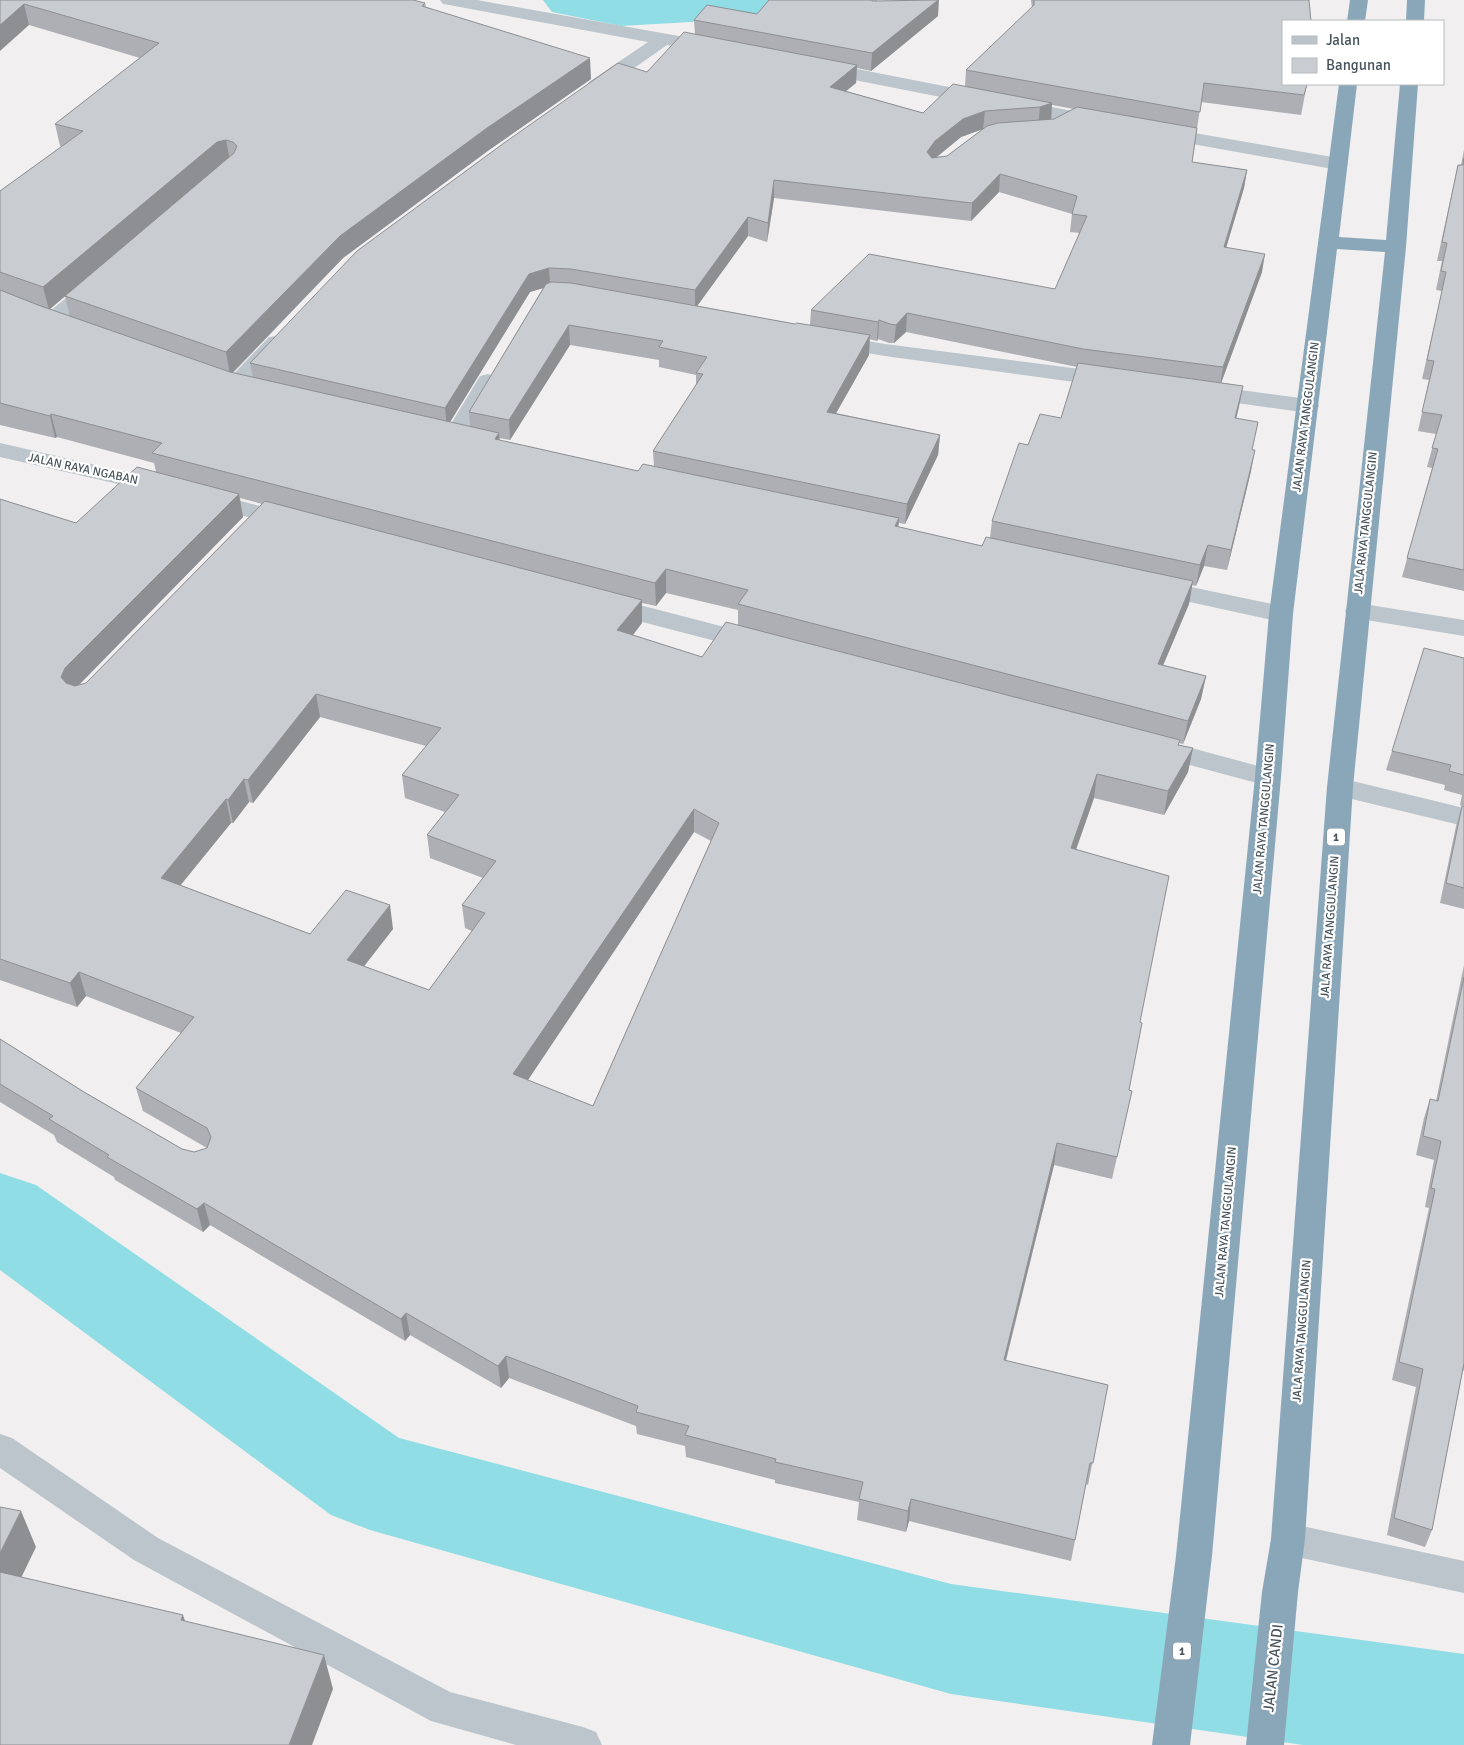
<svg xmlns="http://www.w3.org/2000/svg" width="1464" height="1745" viewBox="0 0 1464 1745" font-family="Signika,sans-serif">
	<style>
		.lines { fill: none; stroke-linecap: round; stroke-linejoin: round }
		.river { fill: #90dde5; fill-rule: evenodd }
		.minor { fill: #bbc5cb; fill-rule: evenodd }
		.highway { fill: #8aa7ba; fill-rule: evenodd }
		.wall { fill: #adafb4; fill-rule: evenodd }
		.shaded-wall { fill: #8d8f92 }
		.building { fill: #c9ccd1; stroke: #8d8f92; fill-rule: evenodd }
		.labels { text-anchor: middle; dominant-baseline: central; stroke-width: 4.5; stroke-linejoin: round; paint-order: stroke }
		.shield { fill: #fff; stroke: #7f878c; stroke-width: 1 }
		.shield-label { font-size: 11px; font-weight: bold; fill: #48545b }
		.street-label { font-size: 12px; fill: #48545b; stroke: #fff }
		.near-street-label { font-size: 15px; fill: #48545b; stroke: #fff }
	</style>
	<rect width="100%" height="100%" fill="#f1efef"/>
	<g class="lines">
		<path class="river" d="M543 0H805L796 12 776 17 621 26 552 12Z
			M0 1173 36 1185 399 1438 951 1584 1464 1654V1745H1303L951 1694 370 1530 331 1515 0 1270Z"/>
		<path class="minor" d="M440 0H477L712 42 718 43 721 47 718 51 712 52 667 45 603 90 596 92 589 90 587 86 589 82 648 42 449 5 443 4Z
			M821 62 1098 116 1105 118 1108 122 1105 126 1098 128 814 72 812 68 814 64Z
			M1160 127 1338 158 1345 160 1348 164 1345 168 1338 170 1153 137 1150 133 1153 129Z
			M96 277 103 279 106 283 103 287 60 326 52 327 44 326 41 321 44 316 89 279Z
			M832 335 885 344 1111 373 1119 375 1122 380 1119 385 1111 387 885 356 824 346 821 341 824 336Z
			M277 336 285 337 288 342 285 347 243 391 235 393 227 391 224 386 227 381 269 337Z
			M488 374 496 376 499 381 465 437 462 442 454 444 446 442 443 437 477 381 480 376Z
			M1203 385 1308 399 1316 401 1319 406 1316 411 1308 413 1195 397 1192 392 1195 387Z
			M0 443 170 482 174 487 170 492 162 494 0 457Z
			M206 492 298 516 302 521 298 526 290 528 198 504 194 499 198 494Z
			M1153 579 1281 606 1290 608 1293 614 1290 620 1281 622 1144 592 1141 587 1144 582Z
			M605 596 763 637 766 643 763 649 754 651 596 610 593 604 596 598Z
			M1357 603 1464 620V636L1348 617 1345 611 1348 605Z
			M1154 738 1277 771 1281 777 1277 783 1268 786 1145 753 1141 747 1145 741Z
			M1340 778 1464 808V826L1331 794 1327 787 1331 780Z
			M0 1434 12 1438 158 1538 450 1692 583 1727 596 1732 602 1745H516L431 1721 134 1560 0 1468Z
			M1288 1523 1464 1561V1593L1288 1555 1276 1550 1271 1539 1276 1528Z"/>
		<path class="highway" d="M1350 0H1368L1365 21H1347Z
			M1407 0H1425L1424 21H1406Z
			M1339 84H1357L1339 237 1386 240 1400 84H1418L1406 247 1353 787 1305 1539 1298 1592 1284 1745H1246L1262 1592 1271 1539 1327 787 1385 252 1337 249 1293 614 1281 777 1212 1556 1190 1745H1152L1176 1556 1255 777 1269 614Z"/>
	</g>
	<path class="wall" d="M0 0 425 3 426 7 591 79 489 150 343 258 233 373 253 377 250 363 647 72 695 34 694 20 757 14 877 0V1L938 16 871 71 857 68 856 83 846 91 923 113 965 86 966 70 1032 8 1031 0H1309L1283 84H1307L1301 115 1201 102 1192 162 1247 170 1244 188 1226 247 1262 272 1221 383 1243 386 1236 418 1252 450 1251 471 1227 570 1204 566 1196 586 1192 585 1189 604 1163 665 1206 676 1201 699 1183 744 1179 743V745L1193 748 1188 772 1164 815 1094 798 1076 850 1140 1022 1129 1090 1132 1091 1112 1179 1054 1165 1006 1361 1108 1385 1088 1485 1086 1484 1071 1561 909 1521 906 1532 857 1520 859 1502 775 1483V1480L686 1457 685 1446 637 1434 636 1426 509 1378 501 1388 410 1335 405 1341 210 1225 203 1232 115 1180 114 1177 57 1142 54 1135 0 1102V1039L84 1092 182 1149 194 1152 207 1148 143 1111 136 1088 181 1033 86 996 77 1007 0 980V499L76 523 156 472 154 463 57 437 55 438 0 425V191L62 146H60L55 124 140 58 29 25ZM1052 105 1074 109 1054 119 1051 120ZM983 129 947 156 937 157 961 137ZM221 164 65 296 70 317 49 309ZM999 192 1072 214 1070 232 1080 233 1055 289 811 310 810 325 795 324 697 306 748 236 767 242 774 198 971 221ZM543 288 469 412 470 427 450 422 530 292ZM906 332 1077 367 1061 418 1028 445 992 521 990 538 982 546 898 527 899 523 905 524 938 455 940 435 836 413 869 355V339L877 341 878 339 889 343H894ZM570 345 659 360V367L696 375V385L653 451 654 466 638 471 499 440V438L510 440ZM240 498 262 504 86 683 78 686 243 517ZM666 593 738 610V625L702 657 633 635 642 623V603L656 606ZM320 717 426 746 402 775 405 798 445 812 427 835 430 858 483 878 462 905 465 928 472 931 429 990 364 966 393 929 310 934 180 885 231 823H233L249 802 253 803ZM694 832 711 841 593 1106 527 1080Z
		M1464 150V591L1402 577 1432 468 1427 467 1436 434 1418 431 1429 380 1422 379 1442 291 1436 290 1442 261H1437L1454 183 1458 165H1461Z
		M1464 658V909L1440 903 1456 826 1462 806 1464 807 1460 805 1462 795 1444 790 1445 785 1386 770 1392 751Z
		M1464 965V1371L1463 1370 1432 1530 1425 1547 1387 1535 1416 1387 1392 1380 1429 1208 1425 1207 1434 1160 1416 1155 1424 1118 1430 1099 1436 1101Z"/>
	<path class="shaded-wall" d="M938 0H939L938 16 871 71 872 53Z
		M24 4 29 25 0 51V25Z
		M590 58 591 79 489 150 343 258 230 375 226 352 340 236 487 128Z
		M857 65 856 83 830 104V87Z
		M1052 103 1051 121 1038 125 1040 107Z
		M985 111 983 129 961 137 934 159 926 170 927 152 935 141 963 119Z
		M226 140 230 161 221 164 49 310 43 287 217 142Z
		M1247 170 1244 188 1221 265 1224 247Z
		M1000 174 999 192 971 221 972 203Z
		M774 180V198L767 242 768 223Z
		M748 217V236L695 309V290Z
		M1265 254 1262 272 1220 386 1223 367Z
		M549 268 550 286 530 292 447 427 445 408 529 274Z
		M907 313 906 332 894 343 896 325Z
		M879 320 878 339 877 341 878 322Z
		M569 325 570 345 510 440 509 420Z
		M870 335 869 355 826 431 827 412Z
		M1243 386 1239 407 1231 439 1235 418Z
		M51 414 57 437 55 438 50 416Z
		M499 433 501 456 495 439Z
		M940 435 938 455 905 524 907 504Z
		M1255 450 1251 471 1227 570 1231 550Z
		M239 494 243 517 72 692 61 677 65 668Z
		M899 518 897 541 895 526Z
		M1208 545 1204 566 1196 586 1200 565Z
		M666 569V593L656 606 655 583Z
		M1193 581 1189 604 1154 687 1158 664Z
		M642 600V623L618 654 617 630Z
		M1206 676 1201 699 1183 744 1188 721Z
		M316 694 320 717 253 803 248 780Z
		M1193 748 1188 772 1164 815 1168 791Z
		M1097 774 1094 798 1068 872 1071 848Z
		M244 779 249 802 233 823 228 800Z
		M226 799 231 823 167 902 161 878Z
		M694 809V832L516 1098 513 1074Z
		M390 905 393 929 351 983 347 960Z
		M79 972 86 996 77 1007 70 983Z
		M1057 1143 1054 1165 1000 1382 1004 1360Z
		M204 1203 210 1225 203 1232 197 1209Z
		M406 1313 410 1335 405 1341 401 1319Z
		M506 1356 509 1378 501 1388 498 1366Z
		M911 1499 909 1521 906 1532 908 1511Z
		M21 1511 36 1547 8 1605 0 1588V1553Z
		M183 1615 195 1650 181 1620Z
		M324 1655 333 1689 312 1745H289Z"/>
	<path class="building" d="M0 0H413L425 3 422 6 590 58 487 128 340 236 226 352 65 296 234 153 237 146 233 142 226 140 217 142 43 287 0 272V191L83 131 55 124 159 43 24 4 0 25Z
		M769 0H872V1L938 0 872 53 694 20 707 5 757 14Z
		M1034 0H1309L1311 21H1283V84H1307L1304 95 1204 83 1200 112 966 70 1034 5Z
		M684 32 857 65 830 87 923 113 953 84 1052 103 1040 107 985 111 963 119 935 141 927 152 932 158 947 156 987 126 998 123 1054 119 1077 107 1197 128 1192 162 1247 170 1224 247 1265 254 1223 367 1083 349 907 313 896 325 890 324 879 320 878 322 811 310 869 254 1055 289 1087 216 1072 214 1077 196 1000 174 972 203 774 180 768 223 748 217 695 290 571 269 549 268 529 274 445 408 250 363 357 251 504 143 618 63 647 72Z
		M1464 158V570L1407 558 1438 449 1432 448 1442 415 1422 412 1434 361 1427 360 1446 272 1441 271 1447 243 1442 242 1458 165H1463Z
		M551 282 571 283 795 324 797 323 870 335 827 412 940 435 907 504 653 451 703 374 696 373 707 357 659 347 663 341 569 325 509 420 469 412 546 284Z
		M0 290 38 305 230 372 499 433 495 439 638 471 643 464 899 518 895 526 982 546 986 537 1193 581 1158 664 1206 676 1188 721 738 604 748 590 666 569 655 583 152 453 162 443 51 414 50 416 0 403Z
		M1078 363 1243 386 1235 418 1258 422 1252 450H1255L1231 550 1208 545 1200 565 992 521 1019 443 1028 445 1040 414 1061 418Z
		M137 467 239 494 65 668 61 677 66 683 75 686 86 683 265 501 642 600 617 630 702 657 726 622 1180 740 1178 745 1193 748 1168 791 1097 774 1071 848 1169 876 1140 1022 1142 1023 1129 1090 1132 1091 1117 1157 1057 1143 1004 1360 1108 1385 1093 1463H1090L1075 1540 911 1499 908 1511 859 1499 863 1482 775 1462 776 1459 685 1435 689 1426 636 1412 638 1406 506 1356 498 1366 406 1313 401 1319 204 1203 197 1209 107 1157 109 1155 49 1119 53 1116 0 1084V1039L84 1092 182 1149 194 1152 207 1148 211 1137 207 1128 136 1088 194 1017 79 972 70 983 0 959V499L76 523ZM316 694 441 728 402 775 459 795 427 835 496 861 462 905 485 913 429 990 347 960 390 905 346 890 310 934 161 878 226 799 228 800 244 779 248 780ZM694 809 719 823 593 1106 513 1074Z
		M1424 648 1464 658V775L1449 771 1451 765 1392 751Z
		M1462 806 1464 807V888L1446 883Z
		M1464 977V1363L1432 1530 1394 1518 1423 1369 1399 1362 1435 1189 1431 1188 1441 1141 1423 1136 1430 1099 1438 1101Z
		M0 1507 21 1511 0 1553Z
		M0 1572 183 1615 181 1620 324 1655 289 1745H0Z"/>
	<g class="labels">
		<g class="shield">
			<rect x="1327" y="828.5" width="18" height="17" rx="4"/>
			<rect x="1173" y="1642.5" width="18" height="17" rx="4"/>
		</g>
		<g class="shield-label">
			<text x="1336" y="837">1</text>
			<text x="1182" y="1651">1</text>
		</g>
		<g class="street-label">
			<text transform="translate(1306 417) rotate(-83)">JALAN RAYA TANGGULANGIN</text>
			<text transform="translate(83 469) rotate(12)">JALAN RAYA NGABAN</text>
			<text transform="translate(1366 523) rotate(-84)">JALA RAYA TANGGULANGIN</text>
			<text transform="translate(1264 819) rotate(-85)">JALAN RAYA TANGGULANGIN</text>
			<text transform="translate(1330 927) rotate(-86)">JALA RAYA TANGGULANGIN</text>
			<text transform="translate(1226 1222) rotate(-85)">JALAN RAYA TANGGULANGIN</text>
			<text transform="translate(1302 1331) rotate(-86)">JALA RAYA TANGGULANGIN</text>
		</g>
		<g class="near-street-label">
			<text transform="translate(1273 1668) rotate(-84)">JALAN CANDI</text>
		</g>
	</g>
	<rect x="1282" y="20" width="162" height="65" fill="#ffffff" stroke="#b6bbbd"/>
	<rect x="1292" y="36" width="25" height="8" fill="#bbc5cb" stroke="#b6bbbd"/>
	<text x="1326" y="45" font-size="15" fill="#48545b">Jalan</text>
	<rect x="1292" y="58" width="25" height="15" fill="#c9ccd1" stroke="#b6bbbd"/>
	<text x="1326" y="70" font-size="15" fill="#48545b">Bangunan</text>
</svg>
